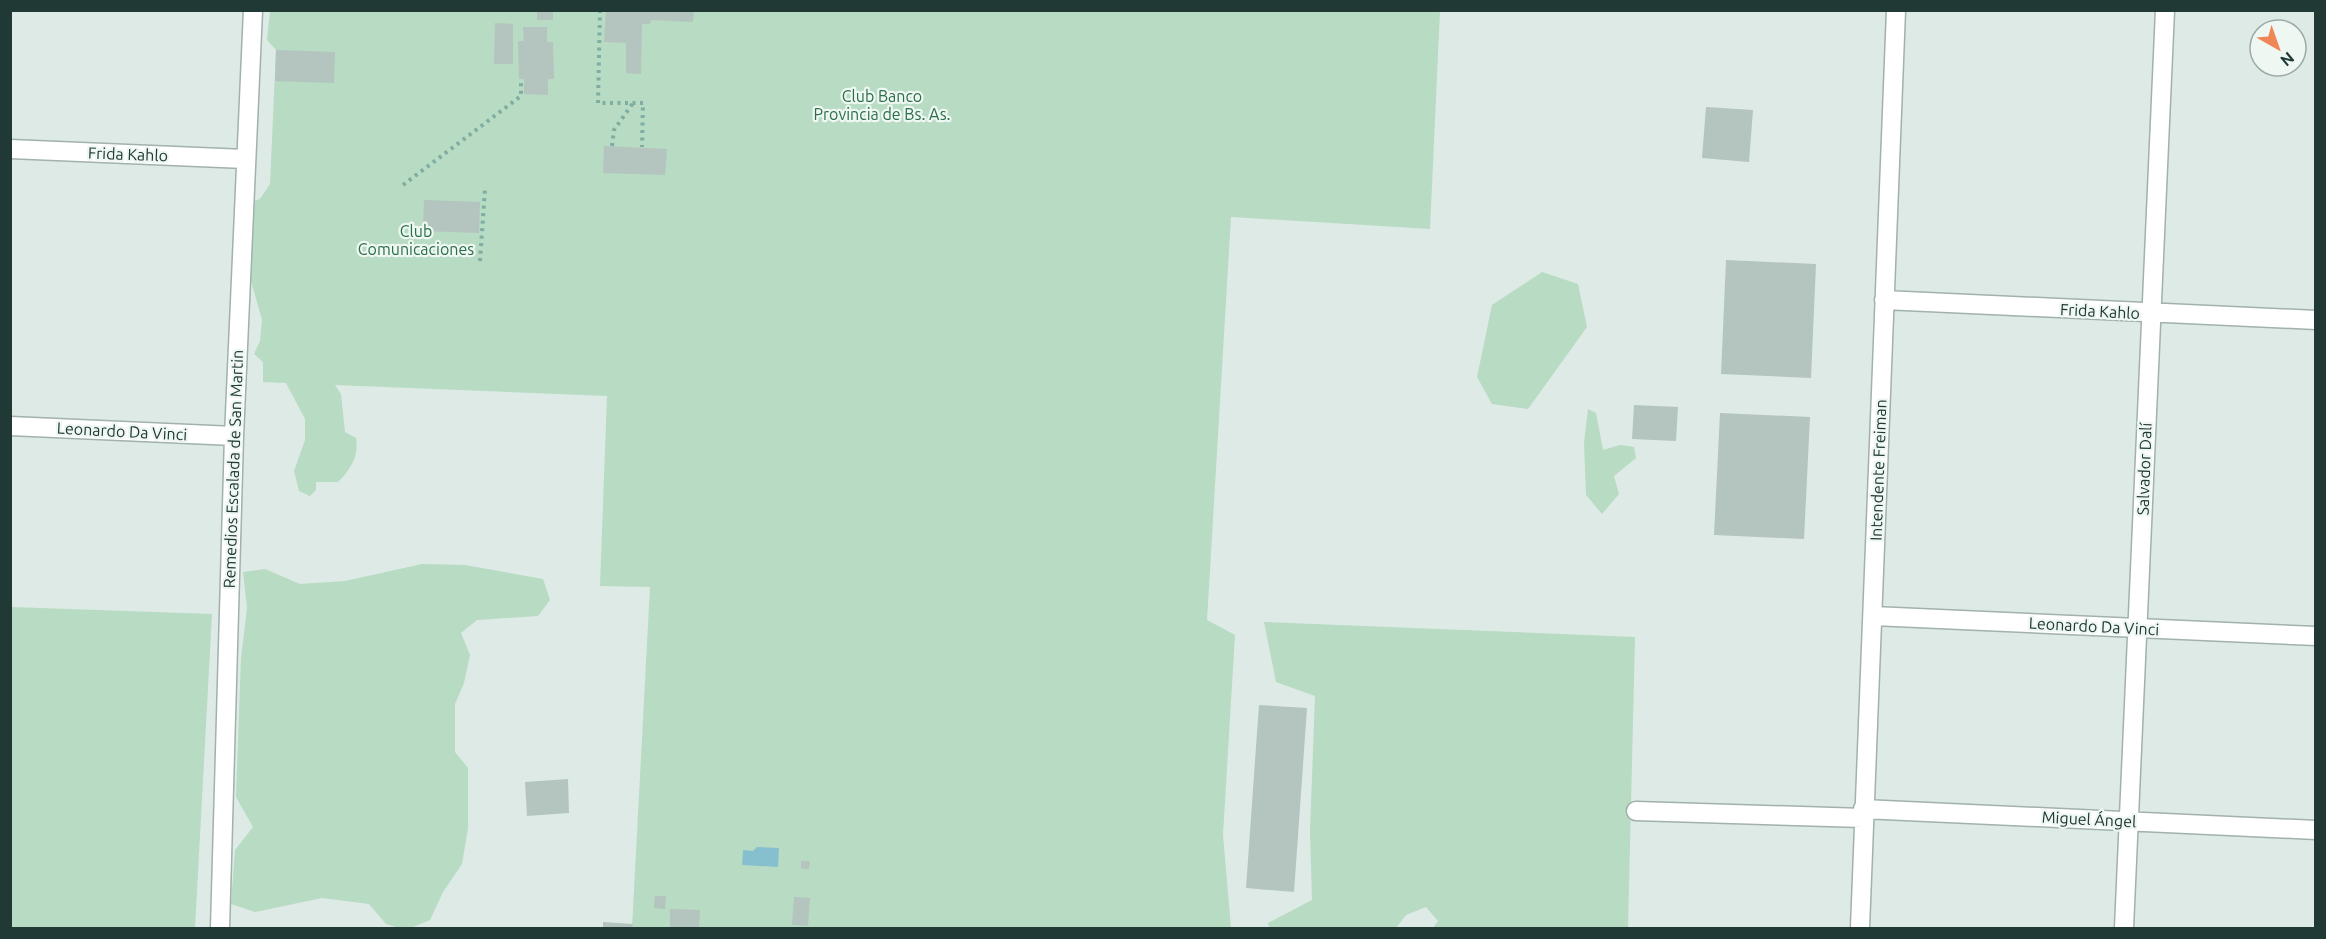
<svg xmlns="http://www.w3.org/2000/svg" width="2326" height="939" viewBox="0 0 2326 939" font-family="Ubuntu,sans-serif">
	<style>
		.green { fill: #b7dbc3 }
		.water { fill: #86c0cf }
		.building { fill: #b4c4be }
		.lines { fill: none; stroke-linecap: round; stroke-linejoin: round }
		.street-casing { stroke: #a1b1ac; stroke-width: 21 }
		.path { stroke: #7fada1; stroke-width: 4; stroke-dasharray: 3 4.5; stroke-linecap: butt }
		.street { stroke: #fff; stroke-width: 18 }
		.labels { text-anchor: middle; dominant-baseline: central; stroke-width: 4.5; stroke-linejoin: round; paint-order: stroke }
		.park-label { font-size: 16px; fill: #2b6f49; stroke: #eff7f3 }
		.street-label { font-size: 16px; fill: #203934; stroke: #eff7f3 }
	</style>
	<rect width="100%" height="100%" fill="#deeae5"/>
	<path class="green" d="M270 11H1440L1430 229 1231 217 1207 620 1235 635 1223 835 1231 928H632L650 587 600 586 607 396 335 385 341 394 345 432 356 438C359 456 351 469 338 482H316V490L310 496 299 491 294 471 305 440V419L286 383 263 382V362L254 354 260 341 262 320 246 263 234 233 243 205 260 199 270 184 276 50 267 40Z
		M1542 272 1578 284 1587 327 1528 409 1492 404 1477 377 1492 305Z
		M1588 409 1596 413 1603 450 1620 445 1634 447 1636 458 1614 476 1619 494 1602 514 1586 495 1584 443Z
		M422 564 465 565 543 579 550 600 538 616 477 620 461 633 470 655 464 683 455 704V752L468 768V828L462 864 443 892 430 920 411 928H399L386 924 369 904 322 898 255 912 231 904 235 850 253 827 236 797 241 658 247 608 243 572 265 569 300 584 345 581Z
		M11 607 212 614 195 928H11Z
		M1264 622 1635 637 1628 928H1433L1438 921 1426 907 1406 915 1396 928H1269L1268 923 1312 900 1310 831 1315 696 1276 682Z"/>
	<path class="water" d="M757 847 779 848 778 867 742 865 743 850 753 851Z"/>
	<path class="building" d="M537 10H553V20H537Z
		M606 10H694L693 22 651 20 650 24H642L641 74 626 73V43L604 42Z
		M495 23 513 24V64H494Z
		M523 27H547V42H553L554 79H548V95L524 94V79H519L518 41H524Z
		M276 50 335 52 334 83 275 81Z
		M1706 107 1753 110 1749 162 1702 158Z
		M604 146 667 149 665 175 603 173Z
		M424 200 480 202 479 233 423 231Z
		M1726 260 1816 264 1811 378 1721 374Z
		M1634 405 1678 407 1676 441 1632 439Z
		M1720 413 1810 417 1804 539 1714 535Z
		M1259 705 1307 708 1294 892 1246 888Z
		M568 779 569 813 527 816 525 782Z
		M801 861H810L809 869H801Z
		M655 896H666L665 909 654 908Z
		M794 897 810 898 808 926 792 925Z
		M670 909 700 910 699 928H670Z
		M603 922 633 924 632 928H603Z"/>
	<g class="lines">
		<g class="street-casing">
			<path id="street" d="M10 149 245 159
				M1884 300 2316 320
				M10 426 234 436
				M1873 616 2316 636
				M1863 809 2316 830
				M1636 811 1863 818
				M220 928 234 436 253 10
				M1860 928 1896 10
				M2124 928 2165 10"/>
		</g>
		<path class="path" d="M600 10 598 103H643L642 147
			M612 146 614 130 633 103
			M403 185 521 96V79
			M480 261 485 189"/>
		<use href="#street" class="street"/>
	</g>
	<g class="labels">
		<g class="park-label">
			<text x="882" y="96">Club Banco<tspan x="882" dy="18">Provincia de Bs. As.</tspan></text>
			<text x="416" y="231">Club<tspan x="416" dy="18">Comunicaciones</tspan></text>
		</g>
		<g class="street-label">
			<text transform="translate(128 154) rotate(2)">Frida Kahlo</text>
			<text transform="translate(2100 311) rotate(3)">Frida Kahlo</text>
			<text transform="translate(122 431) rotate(3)">Leonardo Da Vinci</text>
			<text transform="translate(233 469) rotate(-88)">Remedios Escalada de San Martin</text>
			<text transform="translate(2144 469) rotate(-88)">Salvador Dalí</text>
			<text transform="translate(1878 470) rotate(-88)">Intendente Freiman</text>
			<text transform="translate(2094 626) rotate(3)">Leonardo Da Vinci</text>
			<text transform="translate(2089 819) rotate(3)">Miguel Ángel</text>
		</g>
	</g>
	<rect width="2326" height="939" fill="none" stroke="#203934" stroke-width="24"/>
	<g transform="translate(2278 48) rotate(140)"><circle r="28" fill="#eff7f3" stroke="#9caba7" stroke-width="1.5"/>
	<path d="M0-4.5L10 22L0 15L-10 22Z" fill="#f08556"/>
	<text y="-9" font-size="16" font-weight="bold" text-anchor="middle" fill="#203934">N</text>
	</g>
</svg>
